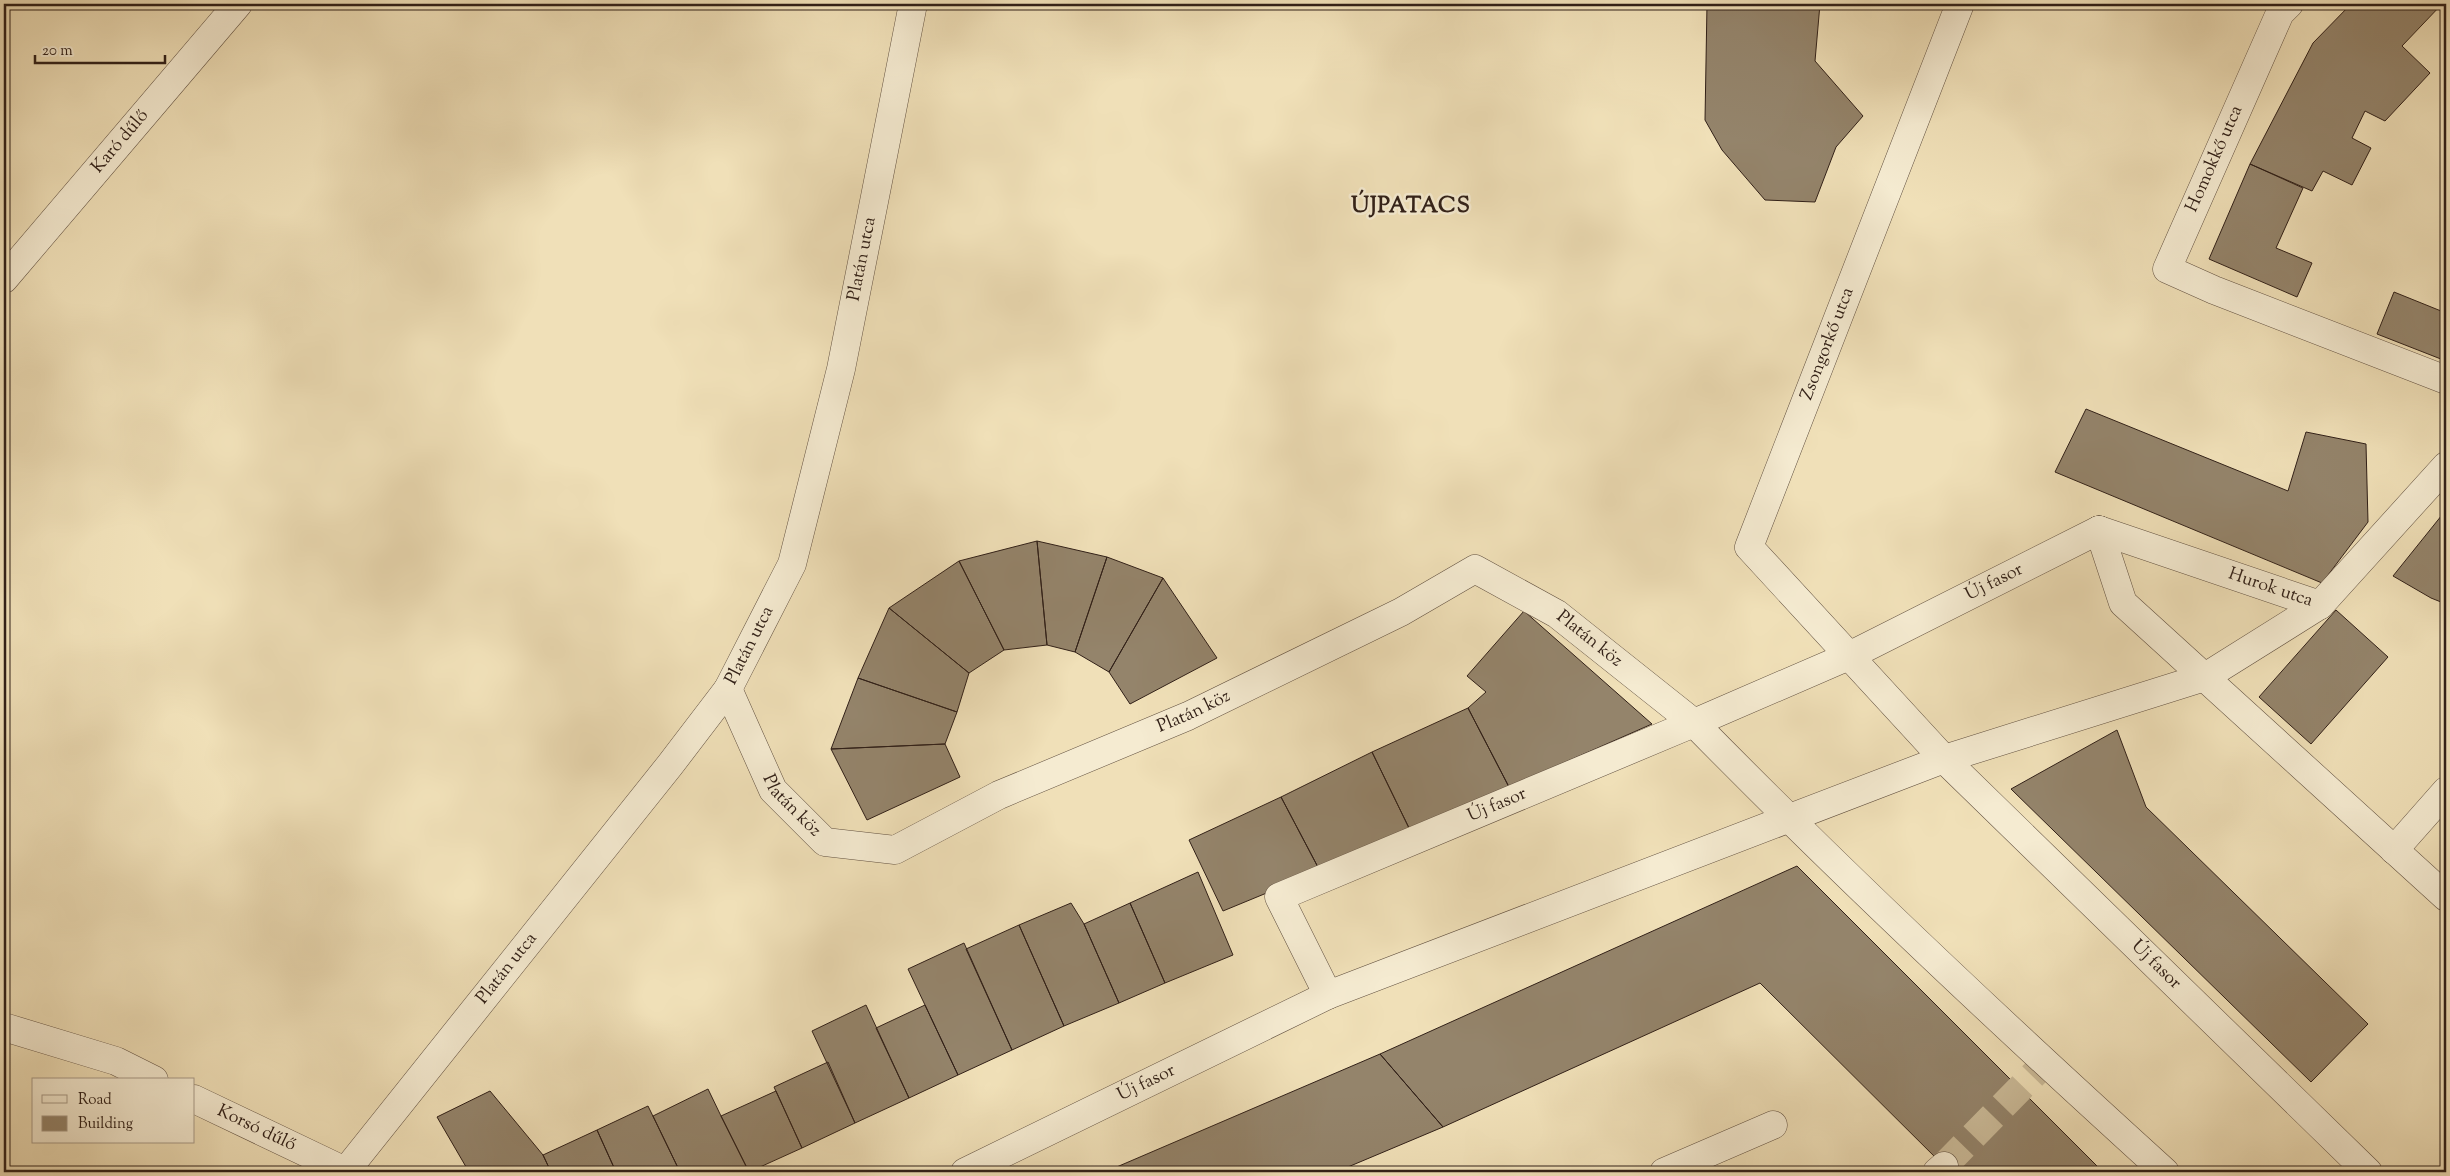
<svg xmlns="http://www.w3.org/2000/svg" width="2450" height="1176" viewBox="0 0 2450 1176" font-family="'Sorts Mill Goudy',serif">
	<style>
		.building { fill: #94846b; stroke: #312018 }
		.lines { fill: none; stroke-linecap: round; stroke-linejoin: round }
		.minor-tunnel { stroke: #caba98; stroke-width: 28; stroke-dasharray: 28 14; stroke-linecap: butt }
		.minor-casing { stroke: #615040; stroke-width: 29 }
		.minor { stroke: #f5ebd1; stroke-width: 28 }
		.labels { text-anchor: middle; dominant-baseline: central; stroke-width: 5; stroke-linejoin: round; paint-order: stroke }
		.street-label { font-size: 18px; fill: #312018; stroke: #f5ebd1 }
		.district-label { font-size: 22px; font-weight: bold; letter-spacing: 1px; fill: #312018; stroke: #f5ebd1 }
	</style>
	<rect width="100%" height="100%" fill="#f0e0b8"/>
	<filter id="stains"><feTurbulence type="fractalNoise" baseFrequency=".004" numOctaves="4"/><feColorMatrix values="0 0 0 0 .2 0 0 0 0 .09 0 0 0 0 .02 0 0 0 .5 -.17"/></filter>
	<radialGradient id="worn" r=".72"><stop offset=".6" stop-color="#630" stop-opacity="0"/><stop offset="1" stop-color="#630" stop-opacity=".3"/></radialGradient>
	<path class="building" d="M1707 4H1820L1815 61 1863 116 1836 147 1815 202 1765 200 1722 150 1705 120Z
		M2351 4H2442L2402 46 2430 73 2385 121 2365 111 2352 138 2371 148 2352 185 2323 171 2312 191 2250 164 2313 43Z
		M2250 164 2303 188 2276 248 2312 263 2297 297 2209 259Z
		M2394 292 2446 313V361L2377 334Z
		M2086 409 2288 491 2306 432 2366 444 2368 522 2322 583 2055 472Z
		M2446 510V604L2431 598 2393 576Z
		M1037 541 1047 645 1004 650 959 561Z
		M1037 541 1107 557 1075 652 1047 645Z
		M1107 557 1163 578 1109 672 1075 652Z
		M959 561 1004 650 969 673 889 608Z
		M1163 578 1217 658 1130 704 1109 672Z
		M889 608 969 673 957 712 858 678Z
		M2336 610 2388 657 2311 744 2259 697Z
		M1524 611 1652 724 1509 787 1468 708 1486 692 1467 676Z
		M858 678 957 712 945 744 831 749Z
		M1468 708 1509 787 1409 828 1372 752Z
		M2117 730 2146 807 2368 1024 2311 1082 2011 789Z
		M945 744 960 777 867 820 831 749Z
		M1372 752 1409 828 1320 871 1281 797Z
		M1281 797 1320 871 1223 911 1189 840Z
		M1797 866 2103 1172H1950L1760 983 1443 1127 1380 1054Z
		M1198 872 1233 955 1165 983 1130 903Z
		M1071 903 1084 924 1119 1003 1064 1026 1019 925Z
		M1130 903 1165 983 1119 1003 1084 924Z
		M1019 925 1064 1026 1012 1050 966 949Z
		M964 943 1012 1050 958 1075 908 969Z
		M866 1005 909 1098 855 1123 812 1031Z
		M925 1005 958 1075 909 1098 876 1028Z
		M1380 1054 1443 1127 1336 1172H1105Z
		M828 1062 855 1123 802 1148 774 1087Z
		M708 1089 721 1116 749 1172H680L653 1116Z
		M490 1091 543 1155 551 1172H469L437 1117Z
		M776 1091 802 1148 749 1172 721 1116Z
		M648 1106 680 1172H616L597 1130Z
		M597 1130 616 1172H551L543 1155Z"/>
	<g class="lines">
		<path class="minor-tunnel" d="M1944 1166 2045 1063"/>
		<g class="minor-casing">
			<g id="minor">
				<path id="s1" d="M1960 4 1749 547 1944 759 2368 1172"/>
				<path d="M2289 4 2280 13 2167 269 2214 290 2446 380"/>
				<path id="s2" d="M4 279 238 4"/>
				<path d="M2099 530 2123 603 2446 897"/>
				<path id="s3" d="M2099 530 2320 605 2446 466"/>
				<path id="s4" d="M728 689 773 790 825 842 895 850 999 795 1188 716 1401 612 1475 569 1557 614 1694 723 1849 656 2099 530"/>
				<path d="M2394 850 2446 791"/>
				<path d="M1328 995 1944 759 2205 677 2320 605"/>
				<path d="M4 1027 116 1061 154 1080"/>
				<path id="s5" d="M194 1099 347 1172"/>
				<path id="s6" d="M345 1172 670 765 728 689 792 564 841 369 913 4"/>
				<path id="s7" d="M965 1172 1328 995 1279 897 1694 723C1846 878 2004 1026 2165 1172"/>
				<path d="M1664 1172 1773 1125"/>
				<path d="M1937 1172 1944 1166"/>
			</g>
		</g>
		<use href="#minor" class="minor"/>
	</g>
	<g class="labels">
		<g class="street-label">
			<text stroke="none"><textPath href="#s2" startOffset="180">Karó dűlő</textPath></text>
			<text transform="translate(2215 159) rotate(-66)">Homokkő utca</text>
			<text stroke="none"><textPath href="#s6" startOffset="1070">Platán utca</textPath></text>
			<text transform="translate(1828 344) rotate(-69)">Zsongorkő utca</text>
			<text stroke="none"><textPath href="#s4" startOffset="1500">Új fasor</textPath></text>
			<text stroke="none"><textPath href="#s3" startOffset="181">Hurok utca</textPath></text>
			<text stroke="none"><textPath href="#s4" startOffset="1034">Platán köz</textPath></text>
			<text stroke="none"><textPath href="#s6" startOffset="665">Platán utca</textPath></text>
			<text stroke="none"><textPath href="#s4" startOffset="584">Platán köz</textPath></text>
			<text stroke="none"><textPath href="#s4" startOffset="134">Platán köz</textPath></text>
			<text stroke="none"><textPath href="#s7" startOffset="750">Új fasor</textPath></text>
			<text stroke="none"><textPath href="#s1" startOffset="1166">Új fasor</textPath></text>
			<text stroke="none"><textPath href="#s6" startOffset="260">Platán utca</textPath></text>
			<text stroke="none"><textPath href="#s7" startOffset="202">Új fasor</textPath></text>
			<text stroke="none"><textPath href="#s5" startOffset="69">Korsó dűlő</textPath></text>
		</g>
		<g class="district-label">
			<text x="1411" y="207">ÚJPATACS</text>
		</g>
	</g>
	<rect width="2450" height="1176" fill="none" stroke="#f0e0b8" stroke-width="20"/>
	<rect x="5" y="5" width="2440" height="1166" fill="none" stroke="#312018" stroke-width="2.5"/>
	<rect x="10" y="10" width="2430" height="1156" fill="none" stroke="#312018"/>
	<rect x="32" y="1078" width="162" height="65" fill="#f5ebd1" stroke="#a79a87"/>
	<rect x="42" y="1095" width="25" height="8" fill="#f5ebd1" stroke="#a79a87"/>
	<text x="78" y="1104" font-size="15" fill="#312018">Road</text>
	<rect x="42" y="1116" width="25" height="15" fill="#94846b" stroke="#a79a87"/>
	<text x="78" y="1128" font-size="15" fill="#312018">Building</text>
	<path d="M35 55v8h130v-8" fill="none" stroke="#312018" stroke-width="2.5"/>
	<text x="42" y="55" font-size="15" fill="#312018" stroke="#f5ebd1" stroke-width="4" paint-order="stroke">20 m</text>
	<rect width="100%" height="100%" filter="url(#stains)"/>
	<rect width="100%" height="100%" fill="url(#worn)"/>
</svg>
